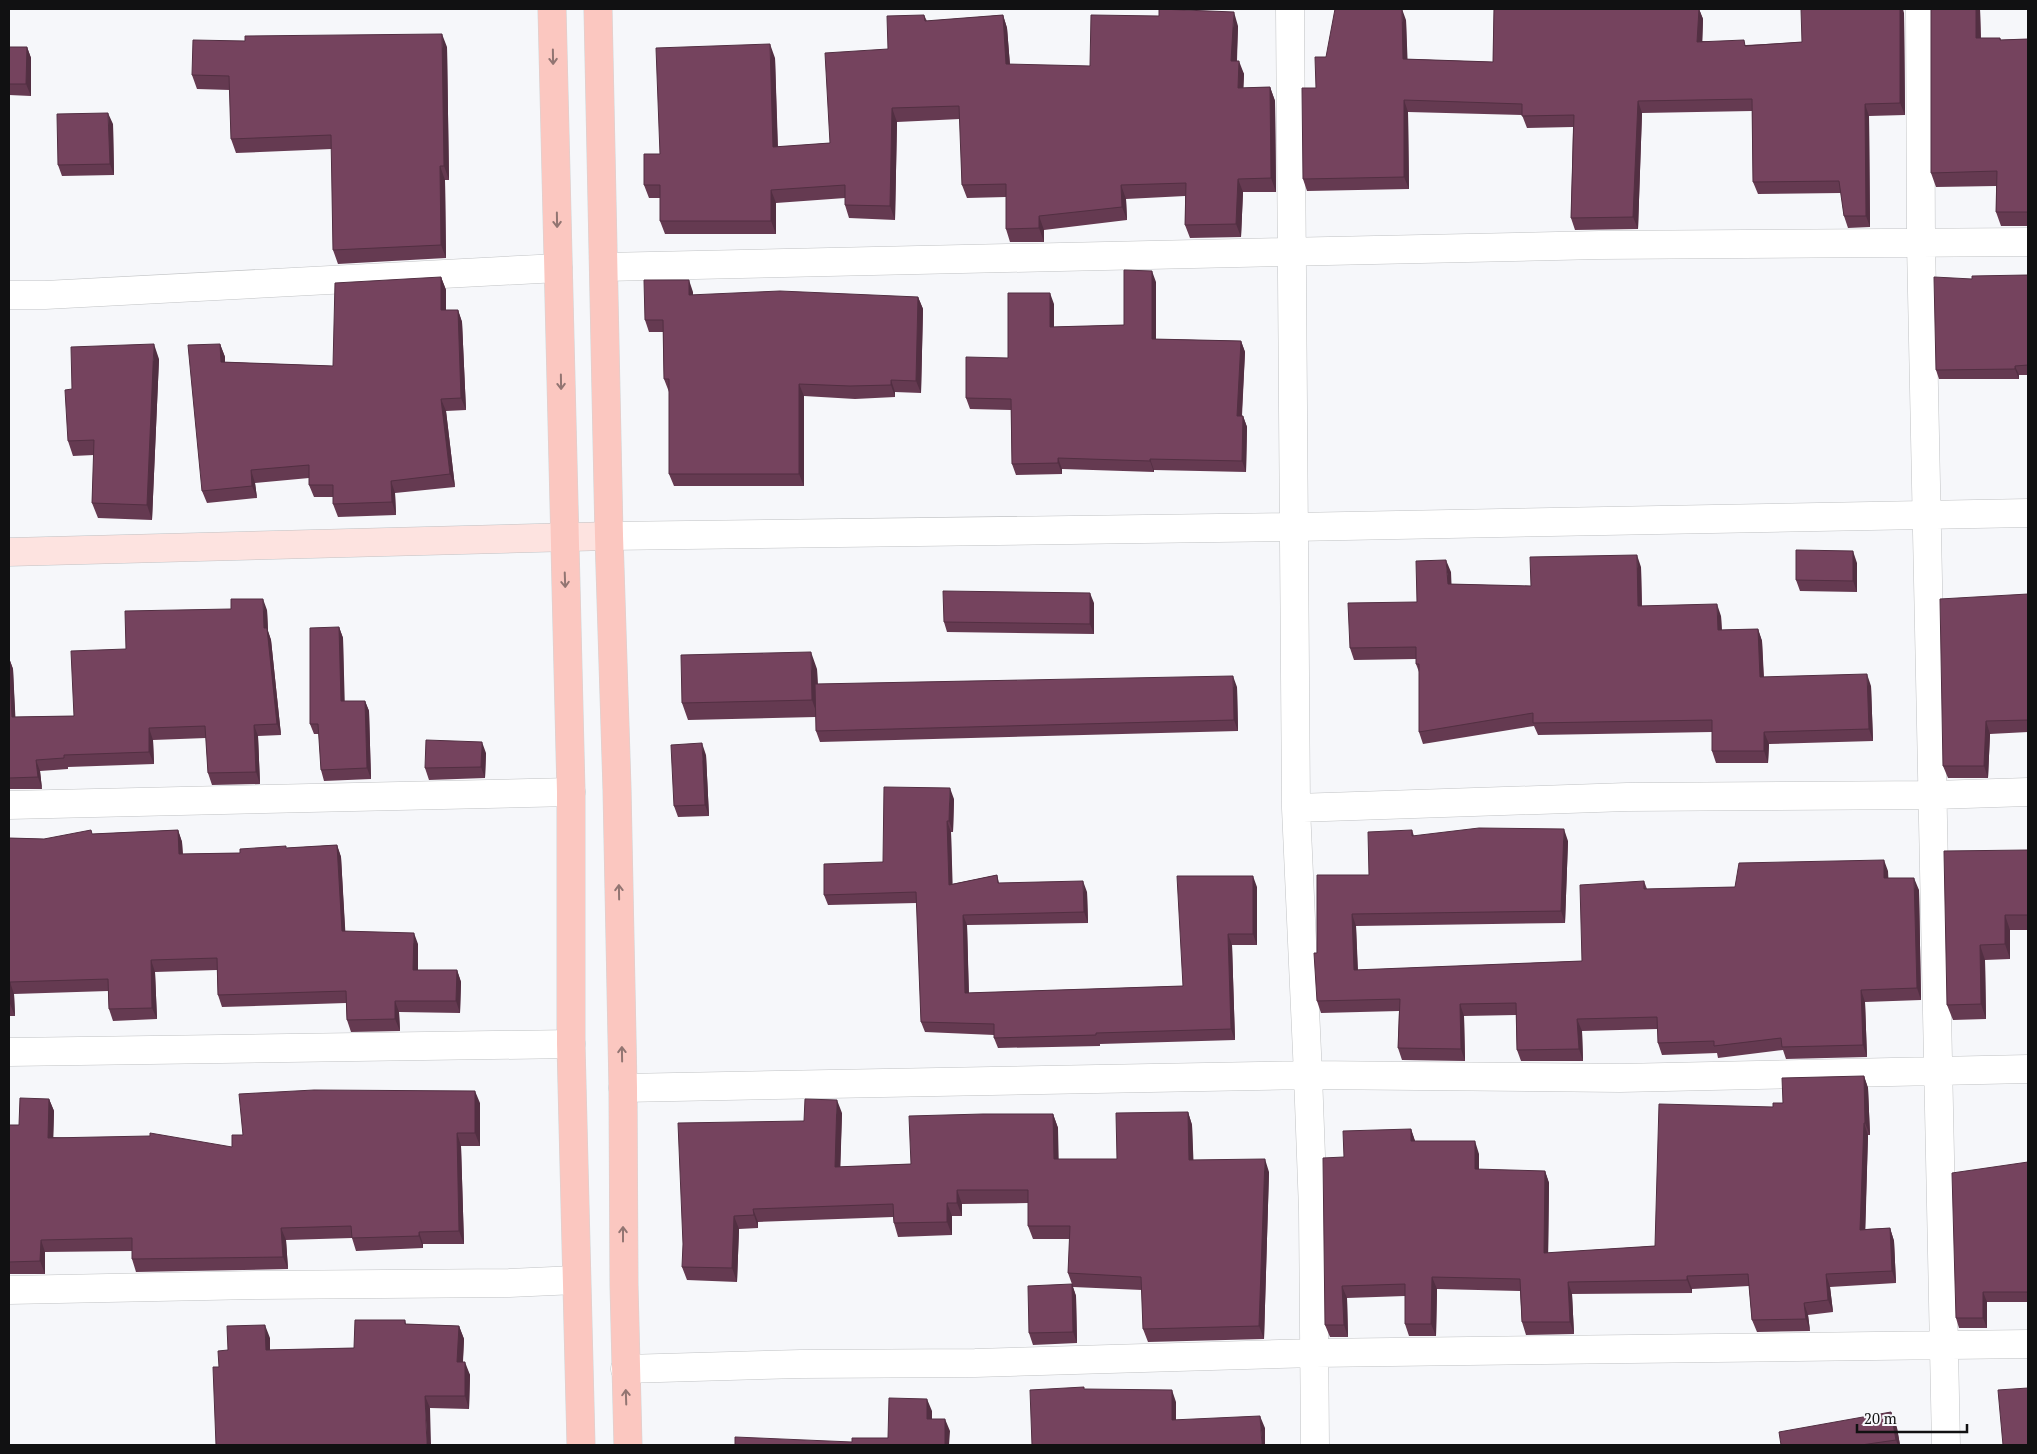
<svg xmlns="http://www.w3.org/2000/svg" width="2037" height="1454" viewBox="0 0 2037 1454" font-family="'PT Serif',serif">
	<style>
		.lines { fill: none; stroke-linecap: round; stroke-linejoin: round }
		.street-casing { stroke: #c0c2c4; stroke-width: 29 }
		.secondary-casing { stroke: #c0c2c4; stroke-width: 29 }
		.primary-casing { stroke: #d4d4d4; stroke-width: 29 }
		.street { stroke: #fff; stroke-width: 28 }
		.secondary { stroke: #fde3e0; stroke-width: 28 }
		.primary { stroke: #fbc7c0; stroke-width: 28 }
		.wall { fill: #653a51 }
		.shaded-wall { fill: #522f42 }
		.building { fill: #75435e; stroke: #522f42 }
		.oneway { stroke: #927572 }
	</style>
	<rect width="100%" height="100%" fill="#f6f7fa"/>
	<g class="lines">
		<g class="street-casing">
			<path id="street" d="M1290 9 1296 808 1308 1075 1313 1210 1315 1445
				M1920 9 1921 244 1946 1445
				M604 267 1600 245 2028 242
				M9 295H45L558 268
				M609 536 1294 527 2028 513
				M9 805 571 792
				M1296 808 1627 797 1934 795 2028 792
				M9 1052 571 1044
				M623 1088 1308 1075 1620 1078 2028 1069
				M9 1290 259 1285 509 1283 576 1280
				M625 1369 801 1364 975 1363 1315 1353 2028 1344"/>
		</g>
		<g class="secondary-casing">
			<path id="secondary" d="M9 552 609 536"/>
		</g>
		<g class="primary-casing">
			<path id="primary" d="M552 9 571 792V1044L581 1445
				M598 9 609 536 617 789 623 1088 624 1285 628 1445"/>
		</g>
		<use href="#street" class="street"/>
		<use href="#secondary" class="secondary"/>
		<use href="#primary" class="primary"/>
	</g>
	<path class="wall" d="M1494 9H1699L1703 19 1702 41 1746 45 1802 42 1904 13 1905 115 1869 116 1870 227 1848 228 1844 216 1841 193 1758 194 1753 182 1752 111 1642 113 1638 229 1575 230 1571 218 1573 127 1527 128 1522 115 1408 112 1409 189 1307 191 1303 179 1316 88 1326 57 1406 20 1407 59 1493 62Z
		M1931 9H1980L1981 38H2000L2001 40 2028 39V226H2001L1996 212V186L1936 187 1931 173Z
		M924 15 927 21 1003 15 1007 28 1010 65 1090 66 1238 26 1237 61 1244 74 1243 88 1270 87 1275 101 1276 192H1243L1241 237 1190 238 1185 225V196L1126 199 1127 220 1044 230V242H1010L1006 229V197L967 198 962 185 960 119 897 122 895 220 849 218 845 205V198L776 203V234H665L660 221V198H649L644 185 660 154 775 58 778 147 830 143Z
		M9 47H27L31 58V96L9 95Z
		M447 47 449 180H445L446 258 338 264 333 250 332 149 236 153 231 139 230 90 197 89 192 75Z
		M113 124 114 175 62 176 58 165Z
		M2028 275V375H2019V379H1939L1936 370 1972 279Z
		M441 277 446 290V310H458L462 322 466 410 446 411 455 487 395 493 396 515 338 517 333 504V497H314L309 485V478L255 483 257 498 207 503 202 491 220 344 225 357V362L333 366Z
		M1156 282V339L1241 341 1245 352 1242 416H1243L1247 427 1246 472 1154 470V472L1062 469V474L1016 475 1012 464 1011 410 970 409 966 398 1008 358 1054 304V327L1124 325Z
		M693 292V295L918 297 923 309 921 393 895 392V397L855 399 804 396V486H674L669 474V392L664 379 663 332H649L645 320Z
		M159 359 152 520 98 518 92 503 94 455 73 456 68 441 72 389Z
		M1857 563V592L1800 591 1796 580Z
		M1641 567 1642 606 1721 616 1722 630 1758 629 1762 641 1764 677 1871 686 1873 741 1769 744 1768 763H1716L1712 751V732L1538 735 1534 726 1423 744 1419 732V672L1416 664V659L1354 660 1350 648 1417 602 1451 572V584L1531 586Z
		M2028 594V732L1990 734 1988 778H1948L1943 766Z
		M1094 603V634L947 632 944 622Z
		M267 610 268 631 271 640 281 735 258 736 260 784 212 785 208 773 206 738 153 740 154 764 68 767V769L40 771 42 789H9V658L13 669 15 717 74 716 126 649Z
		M339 627 343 638 344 701H365L369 711 371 779 324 781 321 770 319 734H314L310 724Z
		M817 669 818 684 1237 687 1238 731 820 742 816 731V717L688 720 682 703Z
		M486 753 485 778 429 780 425 768Z
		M706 755 709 816 678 817 674 806Z
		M954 799 953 832H951L952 884 997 875 999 883 1087 892 1088 923 967 925 969 993 1183 986 1257 887V945H1232L1235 1040 1100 1044V1046L998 1048 994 1038V1035L925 1032 921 1022 917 903 828 905 824 895 883 862Z
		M178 830 182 842 183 854 240 853 287 848 337 845 341 857 345 931 418 944V970H457L461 982 460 1013 399 1012 400 1031 351 1032 347 1020 346 1003 222 1007 218 995 217 970 155 972 157 1019 113 1021 109 1009 108 991 14 994 15 1016H9V838L44 839 92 834Z
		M1412 830 1414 836 1568 841 1565 923 1356 926 1358 970 1582 961 1644 881 1647 889 1735 887 1888 871V878L1919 890 1921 1000 1865 1002 1867 1057 1786 1059 1783 1050 1718 1058 1717 1053 1662 1055 1658 1043V1029L1582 1031 1583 1061H1521L1517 1050 1516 1015 1464 1016 1465 1061 1402 1060 1398 1048 1399 1011 1321 1013 1317 1001V953L1369 875Z
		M2028 850V930H2010V959L1985 960 1986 1019 1953 1020 1947 1005Z
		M1864 1076 1868 1088 1870 1135H1868L1865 1229 1890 1228 1894 1241 1896 1283 1830 1287 1833 1312 1808 1315 1810 1331 1757 1332 1752 1320 1749 1286 1692 1289V1293L1572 1294 1574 1334 1526 1335 1522 1322 1520 1291 1437 1289 1436 1336H1409L1405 1324V1296L1347 1298 1348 1337H1330L1325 1325 1344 1157 1411 1129 1415 1141 1479 1154V1170L1545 1171 1549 1183 1548 1253 1655 1246 1773 1107Z
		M49 1099 54 1111 53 1137 232 1147 243 1135 480 1103V1146H461L464 1244H423V1248L356 1251 352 1238 286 1240 288 1269 136 1272 132 1259V1251L45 1252V1274H9V1125H19Z
		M1188 1112 1192 1125 1193 1160 1269 1172 1264 1339 1148 1342 1143 1329 1142 1290 1073 1287 1068 1273 1070 1239H1033L1028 1226V1203L962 1204V1216H952V1235L898 1237 894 1223 893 1217 758 1222V1228L739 1229 737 1282 687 1280 682 1267 804 1121 842 1113 840 1167 911 1164 1053 1114 1058 1128V1159H1117Z
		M2028 1162V1302H1987V1328H1959L1956 1318Z
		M1072 1284 1076 1296 1077 1343 1033 1345 1029 1333Z
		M405 1320 406 1324 459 1326 464 1339 463 1362 470 1375 469 1409 430 1408 219 1367 228 1350 270 1338V1350L354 1348Z
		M1891 1412 1897 1428 1900 1445H1781Z"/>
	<path class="shaded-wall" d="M1402 9 1406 20 1408 71 1403 59Z
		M1699 9 1703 19 1702 53 1697 42Z
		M1900 9H1903L1904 13 1905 115 1900 103Z
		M1976 9H1980L1981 53 1976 38Z
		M1234 12 1238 26 1236 74 1231 61Z
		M1003 15 1007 28 1011 78 1006 64Z
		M442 34 447 47 449 180 444 166Z
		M770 44 775 58 778 161 773 147Z
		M27 47 31 58V96L26 84Z
		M1239 61 1244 74 1243 102 1238 88Z
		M1270 87 1275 101 1276 192 1271 178Z
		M1404 100 1408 112 1409 189 1404 177Z
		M1638 101 1642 113 1638 229 1633 217Z
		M1865 104 1869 116 1870 227 1866 216Z
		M892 108 897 122 895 220 890 206Z
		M108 113 113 124 114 175 110 164Z
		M440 166 445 180 446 258 441 245Z
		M1238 179 1243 192 1241 237 1236 224Z
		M1121 185 1126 199 1127 220 1122 207Z
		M771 190 776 203V234L771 221Z
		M1039 216 1044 230V242L1039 228Z
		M1152 271 1156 282V350L1152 339Z
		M441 277 446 290V322L441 310Z
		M689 280 693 292V307L689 295Z
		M1050 293 1054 304V338L1050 327Z
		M918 297 923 309 921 393 916 381Z
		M458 310 462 322 466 410 461 398Z
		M1241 341 1245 352 1241 427 1237 416Z
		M154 344 159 359 152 520 147 505Z
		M220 344 225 357V374L221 362Z
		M2015 366 2019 375V379L2015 369Z
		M891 380 895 392V397L891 385Z
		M799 384 804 396V486L799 474Z
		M441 399 446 411 455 487 450 474Z
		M1243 416 1247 427 1246 472 1242 461Z
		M1058 458 1062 469V474L1058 463Z
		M1150 459 1154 470V472L1150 461Z
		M251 470 255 483 257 498 252 486Z
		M391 481 395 493 396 515 392 502Z
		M1853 551 1857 563V592L1853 581Z
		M1637 555 1641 567 1642 618 1638 606Z
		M1446 560 1451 572 1452 596 1448 584Z
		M1090 593 1094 603V634L1090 624Z
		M263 599 267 610 268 631 271 640 281 735 277 724 264 628Z
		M1717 604 1721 616 1722 641 1718 630Z
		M339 627 343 638 345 711 341 701Z
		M1758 629 1762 641 1764 689 1760 677Z
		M811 652 817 669 818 717 812 700Z
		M9 658 13 669 16 729 12 717Z
		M1867 674 1871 686 1873 741 1869 729Z
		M1233 676 1237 687 1238 731 1234 720Z
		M365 701 369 711 371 779 367 768Z
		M1986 721 1990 734 1988 778 1984 766Z
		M254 725 258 736 260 784 256 772Z
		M149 728 153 740 154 764 149 752Z
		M1764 732 1769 744 1768 763 1764 751Z
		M482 742 486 753 485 778 481 767Z
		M702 743 706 755 709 816 705 805Z
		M36 760 40 771 42 789 38 777Z
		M950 788 954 799 953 832 949 821Z
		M947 821 951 832 953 896 949 885Z
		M1564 829 1568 841 1565 923 1561 911Z
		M178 830 182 842 183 866 179 854Z
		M337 845 341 857 346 943 342 931Z
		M1884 860 1888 871 1889 890 1884 878Z
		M1253 876 1257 887V945L1253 934Z
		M1914 878 1919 890 1921 1000 1917 988Z
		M1083 881 1087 892 1088 923 1084 912Z
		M1352 914 1356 926 1358 982 1354 970Z
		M963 915 967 925 969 1004 965 993Z
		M2005 915 2010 930V959L2005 944Z
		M414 933 418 944V982L413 970Z
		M1228 934 1232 945 1235 1040 1231 1029Z
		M1980 945 1985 960 1986 1019 1981 1004Z
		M151 960 155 972 157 1019 152 1008Z
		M457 970 461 982 460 1013 456 1001Z
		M10 982 14 994 15 1016 10 1004Z
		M1861 990 1865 1002 1867 1057 1863 1045Z
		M395 1001 399 1012 400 1031 395 1019Z
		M1460 1004 1464 1016 1465 1061 1461 1049Z
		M1577 1019 1582 1031 1583 1061 1579 1049Z
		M1864 1076 1868 1088 1870 1135 1865 1123Z
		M475 1091 480 1103V1146L475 1133Z
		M49 1099 54 1111 53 1150 48 1138Z
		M837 1100 842 1113 840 1180 835 1167Z
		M1188 1112 1192 1125 1194 1173 1189 1160Z
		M1053 1114 1058 1128 1059 1173 1054 1159Z
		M1864 1123 1868 1135 1865 1242 1860 1230Z
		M1411 1129 1415 1141H1411Z
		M457 1133 461 1146 464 1244 459 1231Z
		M1475 1141 1479 1154V1182L1475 1169Z
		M1265 1159 1269 1172 1264 1339 1259 1326Z
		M1545 1171 1549 1183 1548 1265 1544 1253Z
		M957 1190 962 1204V1216L957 1203Z
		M947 1203 952 1216V1235L947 1222Z
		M753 1209 758 1222V1228L754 1215Z
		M734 1216 739 1229 737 1282 732 1268Z
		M281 1228 286 1240 288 1269 283 1257Z
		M1890 1228 1894 1241 1896 1283 1892 1271Z
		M419 1232 423 1244V1248L419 1236Z
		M41 1240 45 1252V1274L40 1261Z
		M1826 1274 1830 1287 1833 1312 1828 1300Z
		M1687 1276 1692 1289V1293L1687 1280Z
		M1432 1277 1437 1289 1436 1336 1431 1324Z
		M1568 1282 1572 1294 1574 1334 1570 1322Z
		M1072 1284 1076 1296 1077 1343 1073 1332Z
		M1342 1286 1347 1298 1348 1337 1344 1325Z
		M1983 1292 1987 1302V1328L1983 1318Z
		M1804 1303 1808 1315 1810 1331 1806 1319Z
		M265 1325 270 1338V1362L266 1350Z
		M459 1326 464 1339 462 1375 457 1362Z
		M465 1362 470 1375 469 1409 465 1396Z
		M1172 1390 1176 1402V1432L1172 1420Z
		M425 1396 430 1408 431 1445H427Z
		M927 1399 932 1411V1431L927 1419Z
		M1891 1412 1897 1428 1900 1445H1898L1896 1440Z
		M1260 1416 1265 1428V1445H1262Z
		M945 1419 950 1431 949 1445H945Z"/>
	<path class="building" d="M1159 9 1234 12 1231 61H1239L1238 88 1270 87 1271 178 1238 179 1236 224 1185 225 1186 183 1121 185 1122 207 1039 216V228L1006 229V184L962 185 959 106 892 108 890 206 845 205V185L771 190V221H660V185H644V154H660L656 48 770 44 773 147 830 143 825 53 888 49 887 16 924 15 925 21 1003 15 1006 64 1090 66 1091 15 1159 16Z
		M1335 9H1402L1403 59 1493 62 1494 9H1699L1697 42 1744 40 1745 46 1802 42 1801 9H1900V103L1865 104 1866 216H1844L1839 181 1753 182 1752 99 1638 101 1633 217 1571 218 1574 115 1522 116V104L1404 100V177L1303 179 1302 88H1316L1315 57H1326Z
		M1931 9H1976V38H2000V40L2028 39V212H1996L1997 171 1931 173Z
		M442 34 444 166H440L441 245 333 250 331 135 231 139 229 76 192 75 193 40 245 41V36Z
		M9 47H27L26 84H9Z
		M108 113 110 164 58 165 57 114Z
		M1124 270 1152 271V339L1241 341 1237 416H1243L1242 461 1150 459V461L1058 458V463L1012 464 1011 399 966 398V357L1008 358V293H1050V327L1124 325Z
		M2028 275V365L2015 366V369L1936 370 1934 277 1972 279V276Z
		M441 277V310H458L461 398 441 399 450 474 391 481 392 502 333 504V485H309V465L251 470 252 486 202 491 188 345 220 344 221 362 333 366 335 283Z
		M644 280H689V295L780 291 918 297 916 381 891 380V385L850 386 799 384V474H669V379H664L663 320H645Z
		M154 344 147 505 92 503 94 440 68 441 65 390 72 389 71 347Z
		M1796 550 1853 551V581L1796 580Z
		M1637 555 1638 606 1717 604 1718 630 1758 629 1760 677 1867 674 1869 729 1764 732V751H1712V720L1533 723V713L1419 732V664H1416V647L1350 648 1348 603 1417 602 1416 561 1446 560 1448 584 1531 586 1530 557Z
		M943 591 1090 593V624L944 622Z
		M2028 594V720L1986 721 1984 766H1943L1940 599Z
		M231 599H263L264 628H267L277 724 254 725 256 772 208 773 205 726 149 728V752L64 755V758L36 760 38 777 9 778V658L12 717 74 716 71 651 126 649 125 611 231 609Z
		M339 627 341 701H365L367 768 321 770 318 724H310V628Z
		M811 652 812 700 682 703 681 655Z
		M1233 676 1234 720 816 731 815 684Z
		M426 740 482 742 481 767 425 768Z
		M702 743 705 805 674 806 671 745Z
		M884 787 950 788 949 821H947L949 885 997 875 998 883 1083 881 1084 912 963 915 965 993 1183 986 1177 876H1253V934H1228L1231 1029 1096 1033V1035L994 1038V1024L921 1022 916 892 824 895V864L883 862Z
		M1479 828 1564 829 1561 911 1352 914 1354 970 1582 961 1580 885 1644 881V889L1735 887 1739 863 1884 860V878H1914L1917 988 1861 990 1863 1045 1782 1047 1781 1038 1714 1046V1041L1658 1043 1657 1017 1577 1019 1579 1049 1517 1050 1516 1003 1460 1004 1461 1049 1398 1048 1400 999 1317 1001 1314 953H1317V875H1369L1368 832 1412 830V836Z
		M91 830 92 834 178 830 179 854 240 853V849L286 846V848L337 845 342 931 414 933 413 970H457L456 1001H395V1019L347 1020 346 991 218 995 217 958 151 960 152 1008 109 1009 108 979 10 982V1004H9V838L44 839Z
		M2028 850V915H2005V944L1980 945 1981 1004 1947 1005 1944 851Z
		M1864 1076 1865 1123H1864L1860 1230 1890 1228 1892 1271 1826 1274 1828 1300 1804 1303 1806 1319 1752 1320 1748 1274 1687 1276V1280L1568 1282 1570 1322H1522L1520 1279 1432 1277 1431 1324H1405V1284L1342 1286 1344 1325H1325L1323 1158 1344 1157 1343 1131 1411 1129V1141H1475V1169L1545 1171 1544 1253 1655 1246 1659 1104 1773 1107V1103H1783L1782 1078Z
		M314 1090 475 1091V1133H457L459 1231 419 1232V1236L352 1238 351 1226 281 1228 283 1257 132 1259V1238L41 1240 40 1261 9 1262V1125H19L20 1098 49 1099 48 1138 150 1136V1133L232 1147V1135H243L239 1094Z
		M805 1099 837 1100 835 1167 911 1164 909 1116 983 1114H1053L1054 1159H1117L1116 1113 1188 1112 1189 1160 1265 1159 1259 1326 1143 1329 1141 1277 1068 1273 1070 1226H1028V1190H957V1203H947V1222L894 1223 893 1204 753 1209 754 1215 734 1216 732 1268 682 1267 683 1244 678 1123 804 1121Z
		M2028 1162V1292H1983V1318H1956L1952 1173Z
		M1072 1284 1073 1332 1029 1333 1028 1286Z
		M355 1320H405V1324L459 1326 457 1362H465V1396H425L427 1445H216L213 1367H219L218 1351 228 1350 227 1326 265 1325 266 1350 354 1348Z
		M1084 1387V1389L1172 1390V1420L1260 1416 1262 1445H1032L1030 1390Z
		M2028 1388V1445H2003L1998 1390Z
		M889 1398 927 1399V1419H945V1445H955H735V1437L852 1442V1438H888Z
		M1891 1412 1896 1440 1861 1445H1781L1779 1432Z"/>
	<defs><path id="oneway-shaft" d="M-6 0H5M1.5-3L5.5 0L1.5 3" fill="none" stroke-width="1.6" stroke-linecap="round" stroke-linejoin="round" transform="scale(1.25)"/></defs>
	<g class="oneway">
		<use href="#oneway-shaft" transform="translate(553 57) rotate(89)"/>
		<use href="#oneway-shaft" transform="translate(557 220) rotate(89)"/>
		<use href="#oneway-shaft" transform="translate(561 382) rotate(89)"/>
		<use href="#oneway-shaft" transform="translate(565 580) rotate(88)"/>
		<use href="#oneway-shaft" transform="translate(619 892) rotate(-91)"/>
		<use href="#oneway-shaft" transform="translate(622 1054) rotate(-91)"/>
		<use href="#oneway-shaft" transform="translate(623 1234) rotate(-90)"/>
		<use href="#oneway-shaft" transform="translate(626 1397) rotate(-92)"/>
	</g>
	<rect width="2037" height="1454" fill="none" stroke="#111112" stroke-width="20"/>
	<path d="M1857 1424v8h110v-8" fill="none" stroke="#111112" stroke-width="2.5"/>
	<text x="1864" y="1424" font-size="15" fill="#111112" stroke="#f6f7fa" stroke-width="4" paint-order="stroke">20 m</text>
</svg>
